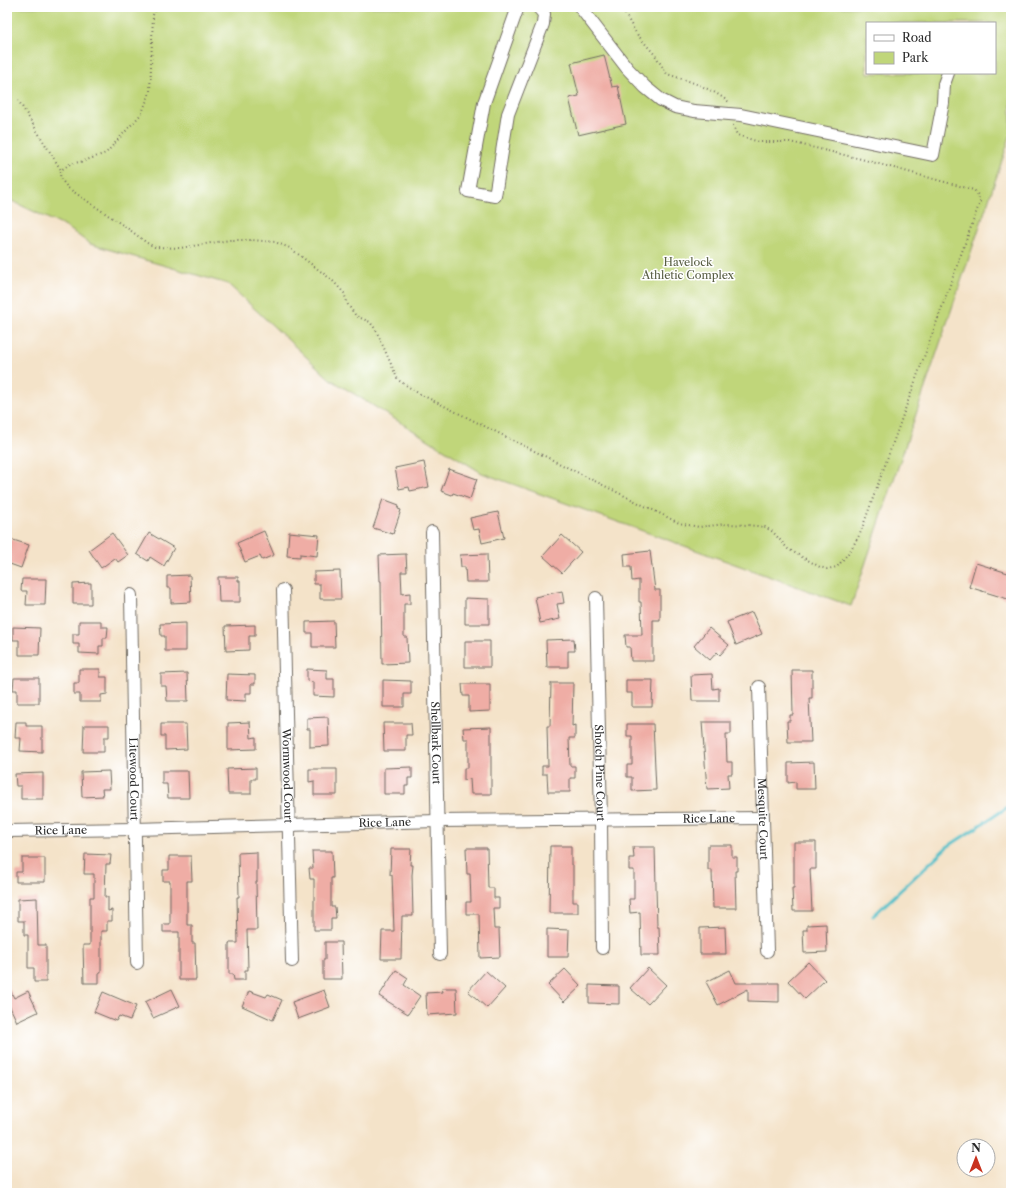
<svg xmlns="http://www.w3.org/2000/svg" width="1018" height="1200" viewBox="0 0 1018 1200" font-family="'Libre Caslon Text',serif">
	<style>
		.green { fill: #c0d67a; stroke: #768052; fill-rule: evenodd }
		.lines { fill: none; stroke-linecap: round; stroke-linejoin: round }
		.stream { stroke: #54c1cb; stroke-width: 3 }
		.building { fill: #efada5 }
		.minor-casing { stroke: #716b62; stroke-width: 14 }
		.path { stroke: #716b62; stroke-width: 2; stroke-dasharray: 1 3; stroke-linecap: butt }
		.minor { stroke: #fff; stroke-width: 12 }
		.labels { text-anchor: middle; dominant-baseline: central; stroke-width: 3; stroke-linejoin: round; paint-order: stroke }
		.park-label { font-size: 11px; fill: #585e43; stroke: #fff }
		.street-label { font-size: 11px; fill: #2b2b2b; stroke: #fff }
	</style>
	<rect width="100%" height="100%" fill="#fff"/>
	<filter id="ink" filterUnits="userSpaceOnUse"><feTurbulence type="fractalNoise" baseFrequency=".025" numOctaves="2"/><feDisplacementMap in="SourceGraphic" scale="8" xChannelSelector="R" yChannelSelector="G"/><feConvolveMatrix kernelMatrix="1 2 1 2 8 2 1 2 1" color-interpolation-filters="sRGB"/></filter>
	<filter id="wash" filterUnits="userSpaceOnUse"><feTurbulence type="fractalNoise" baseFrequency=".012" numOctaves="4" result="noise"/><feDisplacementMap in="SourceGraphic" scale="16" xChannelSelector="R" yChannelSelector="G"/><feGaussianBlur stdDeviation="0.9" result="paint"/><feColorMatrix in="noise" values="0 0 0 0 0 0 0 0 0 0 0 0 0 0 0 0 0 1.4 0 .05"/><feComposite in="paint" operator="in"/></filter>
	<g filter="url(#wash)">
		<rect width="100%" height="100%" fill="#f4e3c9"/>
		<path class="green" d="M7 7H1011V134L851 606 482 473 330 379 228 284 90 244 68 228 10 200 7 201ZM867 23H995V73H867Z"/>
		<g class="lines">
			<path class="stream" d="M873 916 947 847 1011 805"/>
		</g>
		<g id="blocks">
			<path class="building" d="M604 55 612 87 618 86 626 124 578 135 569 98 579 96 571 63Z
				M424 462 429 487 410 491 409 487 399 489 395 468Z
				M449 469 477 479 470 499 453 493 452 495 441 491Z
				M383 499 399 505 398 509 401 510 393 534 373 528Z
				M498 512 504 538 482 543 479 529 473 530 470 518Z
				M264 531 274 555 262 560 260 556 245 562 237 543Z
				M289 532 319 535 317 556 300 554V557L287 556Z
				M112 533 128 555 118 562 115 558 101 568 89 550Z
				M149 533 174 548 164 566 150 557 148 561 137 554Z
				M562 535 581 552 562 573 543 556Z
				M7 538 29 545 21 568 7 563Z
				M650 551 655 590H660V620H653V661H631L630 647H626L625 635H642L641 602H639V580L632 581 631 567H625L624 554Z
				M406 554 407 572H401L402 594 410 593V604H404V637H407L408 663 382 664 381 581H380L379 555Z
				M487 554 488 582H466L465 567H461L460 555Z
				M976 563 1011 574V600L969 587Z
				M340 571 341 599H320V584H314V572Z
				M190 575 191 602 171 603V588H167V576Z
				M218 577H238V581H240V602H219Z
				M22 579H46L45 605H26L27 591H21Z
				M91 583V604H73V584Z
				M562 591 564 603 557 604 560 619 540 623 535 597Z
				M465 598 489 599V624H465Z
				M752 612 762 634 736 645 727 622Z
				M79 621H101V627H108L107 638H103V646H99V654L79 653V644H73V634H79Z
				M334 621 335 647H312V633H306V622Z
				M186 623V651H165V636H161L160 624Z
				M255 625V636H249V650L226 651 225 626Z
				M13 627 40 628 39 655H19V640H13Z
				M709 628 729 645 720 655 717 652 710 660 694 646Z
				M574 639 575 651H568V667H547L546 640Z
				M465 641H490V667H465Z
				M79 669H100V677H107V694L101 695V702H80V694H74V683H79Z
				M307 669 327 670V679H334V697L313 696V682L307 681Z
				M792 670H812V698H809L811 742H788L787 721H790V715H793Z
				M187 673 188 701H167L166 686H161V674Z
				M227 674 255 675V684H251V693H246V701L226 700Z
				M712 674 713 689 719 688V701H692L691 675Z
				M14 678H39V703H17V690H13Z
				M383 680 411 681V694H404V707H383Z
				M626 680H653L652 707H632V693H626Z
				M551 683H573L572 726 575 725V738H569L570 766H575V778H570V792H548L547 774H542V766H548L547 726H550Z
				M462 684H490V711L469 712V696H463Z
				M328 717 329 746 310 747V729H307V718Z
				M16 722H26V726H42V752L20 751 21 738H15Z
				M250 722 251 738 256 737V749L228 750V723Z
				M702 722H731V734H726L727 762H732V774H728L729 788 707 789Z
				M383 723H411L412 735H406V751H384Z
				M161 724H186L187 749 165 750V736H161Z
				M627 724H653L656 790 632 791V777H627V765H632V736H627Z
				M84 725H109V737H104V752H83Z
				M491 727V794H471L470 779 464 780V768H468V739H464L463 728Z
				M814 762 815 789H796V782L788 783V763Z
				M412 767V778H408V786H405V794H384V768Z
				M256 768V779H251V794H228L227 769Z
				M309 769H337V795H314V781L309 782Z
				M109 771 110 789H102L103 796 82 797 81 772Z
				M162 771H188L189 798H168L167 784H162Z
				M43 773V799H21V786H16L15 774Z
				M794 842H816V869H810L812 911H793L792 888H794Z
				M708 845H732V857H737V871H735L736 908H713L712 870H708Z
				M550 846H571V865H573V902H578V913H549Z
				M633 847H655L657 927H659L660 955H641L640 912 630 913 629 899H634V870H629V858H634Z
				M466 848H487L488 888H494V898H499V908H493L494 929H499L500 957 480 958 479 914H466V902H471L470 874H467Z
				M391 849H411L410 865H413L412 875 413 916H402L401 959H381L382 931H394L392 875H390Z
				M312 851H332L333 878H331V907H335L336 918H331V930H314V879H310L309 868H313Z
				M257 852V882H256L257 930H247L248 970H245V980H234L233 974H229V943H238L237 897H239L238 853Z
				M85 854 111 855 110 864H106L105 897H108V911L112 910V921H107V931H101V973H99V983H84L83 945H90V897H94V874H84Z
				M169 856H191L192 881H187V925H192V943H195L196 980H179V932H163V924H170V881H163V870H169Z
				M22 858H45V882H16V872H22Z
				M37 898 38 945H46V982H34V968H28V935H24V921H18V899Z
				M826 924 827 952 804 953 803 930H807V925Z
				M725 927 726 954H700V928Z
				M547 929 569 930 568 957H547Z
				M325 942H341L342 979H323V960H325Z
				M808 962 825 980 805 999 788 981Z
				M648 968 666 985 648 1004 630 988Z
				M565 969 581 986 564 1002 548 985Z
				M396 970 408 978 404 985 420 996 408 1014 379 996Z
				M730 970 736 983H779V1002L748 1001V989L718 1005 706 982Z
				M486 971 505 988 487 1008 468 991Z
				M7 984 14 998 28 991 38 1012 17 1022 10 1007 7 1009Z
				M589 985 619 986V1004L589 1003Z
				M442 988H456L457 1013 427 1015 426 993 443 992Z
				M172 989 180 1006 153 1018 145 1002Z
				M324 990 330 1007 298 1019 292 1002Z
				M249 991 266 997 268 994 282 1000 273 1020 242 1006Z
				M103 992 136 1006 130 1020 119 1016 116 1021 94 1012Z"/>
		</g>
	</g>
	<g filter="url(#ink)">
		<use href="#blocks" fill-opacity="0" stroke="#716b62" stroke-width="1"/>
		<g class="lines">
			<g class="minor-casing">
				<g id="minor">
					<path d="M518 7 484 103 468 191 495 196 508 114 543 24 544 14 538 7"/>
					<path d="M580 7 627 68 645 87 661 100 675 107 694 111 741 115 933 155 943 103 944 84 948 73"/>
					<path id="s1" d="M432 532 440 954"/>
					<path id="s2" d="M283 590 292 961"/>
					<path id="s3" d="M131 595 137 963"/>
					<path id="s4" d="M596 598 601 820 602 948"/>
					<path id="s5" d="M759 687 767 951"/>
					<path id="s6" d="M7 831 134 829 438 821 762 818"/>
				</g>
			</g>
			<path class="path" d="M157 7 153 15 150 92 142 113 106 153 84 161 70 164 61 170 60 178 68 188 130 230 147 243 155 247 180 248 230 240H252L275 242 290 248 332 280 344 293 348 305 356 316 370 322 376 330 398 380 418 393 679 523 699 527 726 524 748 525 765 527 773 532 788 549 820 567 827 569 837 567 850 551 860 534 980 202 978 195 974 190 861 159 790 142H759L737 135 733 125
				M621 7 636 33 655 55 667 74C689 81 712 88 730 103
				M18 100 61 170"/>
			<use href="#minor" class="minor"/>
		</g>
	</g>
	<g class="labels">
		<g class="park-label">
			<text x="688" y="262">Havelock<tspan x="688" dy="13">Athletic Complex</tspan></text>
		</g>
		<g class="street-label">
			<text stroke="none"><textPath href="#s1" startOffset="211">Shellbark Court</textPath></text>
			<text stroke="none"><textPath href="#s4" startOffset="175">Shotch Pine Court</textPath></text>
			<text stroke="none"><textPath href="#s2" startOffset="186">Wormwood Court</textPath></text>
			<text stroke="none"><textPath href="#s3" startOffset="184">Litewood Court</textPath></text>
			<text stroke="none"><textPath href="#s6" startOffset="702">Rice Lane</textPath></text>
			<text stroke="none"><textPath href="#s5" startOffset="132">Mesquite Court</textPath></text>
			<text stroke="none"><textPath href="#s6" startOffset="378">Rice Lane</textPath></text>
			<text stroke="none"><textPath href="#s6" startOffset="54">Rice Lane</textPath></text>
		</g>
	</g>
	<rect width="1018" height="1200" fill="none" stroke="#fff" stroke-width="24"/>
	<rect x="866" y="22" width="130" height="52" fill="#ffffff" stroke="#aaaaaa"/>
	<rect x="874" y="35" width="20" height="6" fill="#ffffff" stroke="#aaaaaa"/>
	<text x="902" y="42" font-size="12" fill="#2b2b2b">Road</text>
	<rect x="874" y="52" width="20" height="12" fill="#c0d67a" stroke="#aaaaaa"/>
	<text x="902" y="62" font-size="12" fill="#2b2b2b">Park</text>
	<g transform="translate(976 1158)"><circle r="19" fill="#ffffff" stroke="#aaaaaa"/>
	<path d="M0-3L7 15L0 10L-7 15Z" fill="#c8321e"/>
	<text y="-6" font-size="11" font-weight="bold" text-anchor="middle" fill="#2b2b2b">N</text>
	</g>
</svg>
